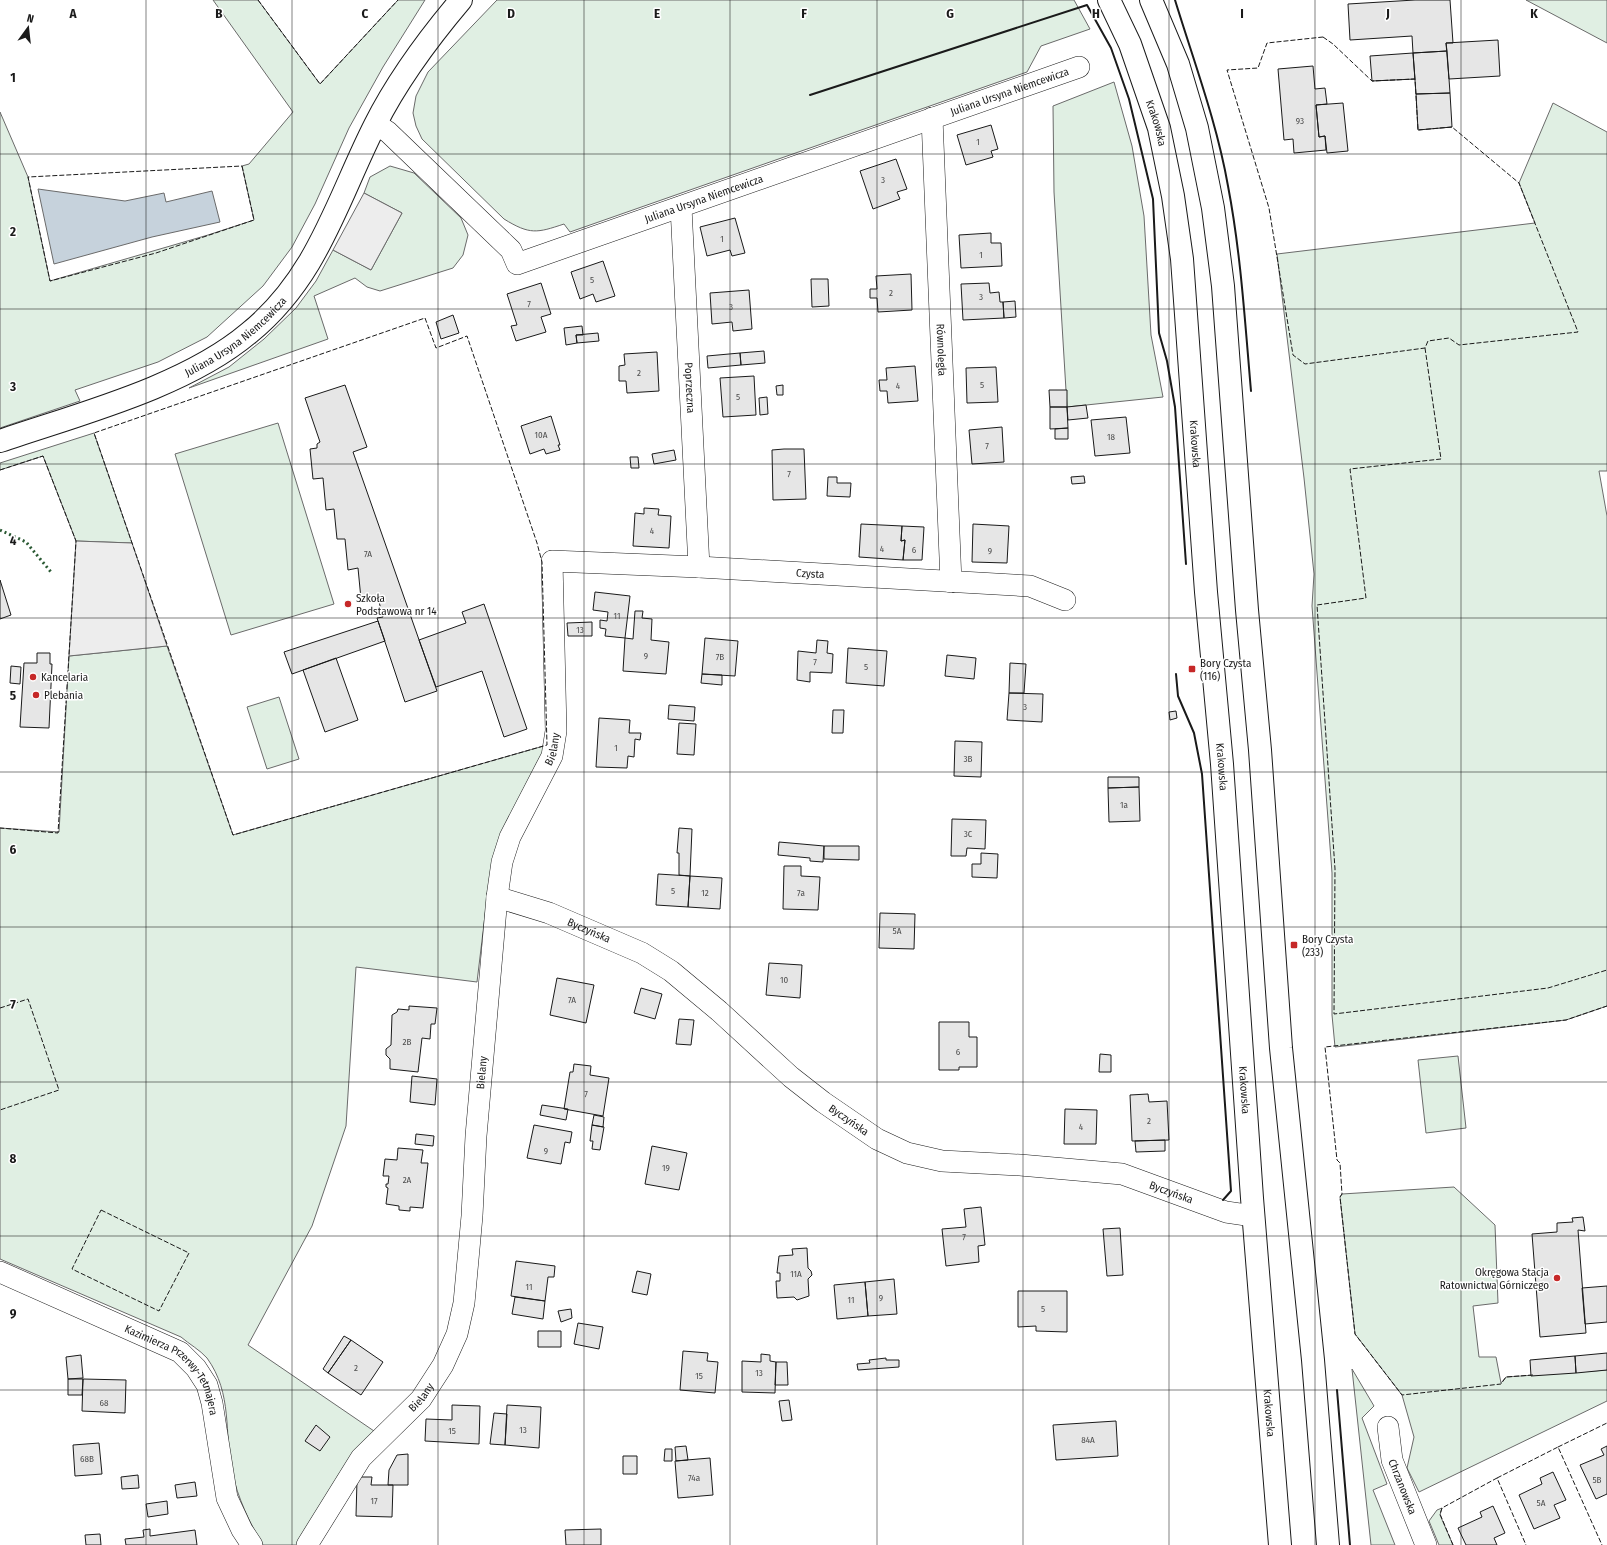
<svg xmlns="http://www.w3.org/2000/svg" width="1607" height="1545" viewBox="0 0 1607 1545" font-family="'Fira Sans Condensed',sans-serif">
	<style>
		.green { fill: #e0efe3; stroke: #6a6a6a }
		.parking { fill: #ededed; stroke: #6a6a6a }
		.water { fill: #c6d2dc; stroke: #6a6a6a }
		.building { fill: #e6e6e6; stroke: #1a1a1a }
		.lines { fill: none; stroke-linecap: round; stroke-linejoin: round }
		.street-casing { stroke: #1a1a1a; stroke-width: 22 }
		.secondary-casing { stroke: #1a1a1a; stroke-width: 24 }
		.primary-casing { stroke: #1a1a1a; stroke-width: 24 }
		.street { stroke: #fff; stroke-width: 21 }
		.secondary { stroke: #fff; stroke-width: 22 }
		.primary { stroke: #fff; stroke-width: 22 }
		.hedge { stroke: #2b5a34; stroke-width: 3; stroke-dasharray: 2 3; stroke-linecap: butt }
		.fence { stroke: #1a1a1a; stroke-width: 1; stroke-dasharray: 5 2; stroke-linecap: butt }
		.wall { stroke: #1a1a1a; stroke-width: 2 }
		.grid { fill: none; stroke: #1a1a1a; stroke-width: 1; stroke-opacity: 0.55 }
		.poi-dot { fill: #c62828; stroke: #fff; stroke-width: 1.5 }
		.labels { text-anchor: middle; dominant-baseline: central; stroke-width: 3; stroke-linejoin: round; paint-order: stroke }
		.number-label { font-size: 9px; fill: #4d4d4d }
		.street-label { font-size: 11px; fill: #1a1a1a; stroke: #fff }
		.poi-label { font-size: 11px; fill: #1a1a1a; stroke: #fff; text-anchor: start }
		.grid-label { font-size: 13px; text-anchor: middle; font-weight: bold; fill: #1a1a1a; stroke: #fff; stroke-width: 3; stroke-linejoin: round; paint-order: stroke }
	</style>
	<rect width="100%" height="100%" fill="#fff"/>
	<path class="green" d="M213 0H258L320 84 398 0H425L383 67 349 128 315 204 292 247 263 286 207 337 158 362 75 390 80 401 0 428V112L28 177 50 281 208 235 254 220 242 166 249 164 293 112Z
		M497 0H1074L1090 29 1041 46 1027 72 570 232 564 224C537 233 530 235 504 219L422 139 416 126 413 113 416 96 428 72Z
		M1526 0H1607V43Z
		M1114 82 1132 146 1144 216 1151 335 1163 397 1067 407 1054 192 1053 106Z
		M1553 103 1607 132V471H1599L1607 516V1006L1566 1020 1335 1047 1332 1015V873L1312 606 1314 574 1304 478 1277 254 1535 223 1519 183Z
		M390 166 414 173 461 218 468 235 463 255 453 268 380 291 367 287 355 278 314 296 328 339 189 388 229 367 264 339 296 308 316 281 333 250 371 270 402 213 364 193 370 177Z
		M278 423 334 604 231 635 175 454Z
		M94 433 132 543 76 541 43 456 0 470V463Z
		M167 646 233 835 547 745 486 907 477 982 356 967 346 1126 312 1226 248 1345 374 1431 298 1545H263C249 1522 238 1498 232 1472 224 1433 233 1394 207 1358 200 1350 189 1344 181 1337L0 1259V828L59 832 69 656Z
		M279 697 299 759 267 769 247 707Z
		M1458 1056 1466 1128 1426 1133 1418 1060Z
		M1454 1187 1495 1225 1498 1303 1473 1306 1479 1357H1496L1501 1383 1506 1377 1607 1370V1401L1419 1492 1407 1468 1414 1437 1402 1395 1355 1334 1340 1197 1342 1194Z
		M1352 1369 1374 1406 1362 1418 1387 1484 1373 1490 1395 1545H1371Z
		M1442 1508 1440 1515 1453 1545H1439L1429 1521 1437 1510Z"/>
	<path class="parking" d="M364 193 402 213 371 270 333 250Z
		M76 541 132 543 167 646 69 656Z"/>
	<path class="water" d="M38 189 125 201 164 193 166 202 212 191 220 222 152 237 54 264Z"/>
	<path class="building" d="M1415 0H1450L1453 43H1446L1447 51 1413 53 1412 36 1350 40 1348 4Z
		M1498 40 1500 76 1449 79 1446 43Z
		M1447 51 1450 93 1416 94 1413 53Z
		M1413 53 1415 79 1372 81 1370 56Z
		M1313 66 1315 89 1325 88 1327 104 1316 105 1319 137 1325 136 1326 150 1294 153 1293 139 1284 140 1278 69Z
		M1450 93 1452 127 1418 130 1416 94Z
		M1343 103 1348 151 1327 153 1325 136 1319 137 1316 105Z
		M991 125 998 149 991 151 993 157 966 165 957 135Z
		M896 159 907 189 897 192 900 199 873 209 860 171Z
		M735 218 745 253 732 256 730 250 707 256 700 227Z
		M991 233V243H1001L1002 266 961 268 959 235Z
		M603 261 615 296 596 302 593 294 580 299 571 272Z
		M911 274 912 310 878 312 877 298H870V289H877L876 276Z
		M811 279H828L829 306 812 307Z
		M541 283 551 314 541 317 546 332 516 341 511 326 517 325 507 294Z
		M989 283 990 293 999 292 1000 302H1003L1004 318 963 320 961 284Z
		M749 290 752 329 733 331 732 322 712 324 710 293Z
		M1015 301 1016 317 1004 318 1003 302Z
		M453 315 459 333 441 339 436 322Z
		M582 326 583 335H576L577 343 566 345 564 328Z
		M598 333 599 341 577 343 576 335Z
		M764 351 765 363 741 365 740 353Z
		M657 352 659 391 627 393 626 381H619V366L625 365 624 354Z
		M740 353 741 365 708 368 707 356Z
		M915 366 918 401 888 403 887 391H880L879 380H887L886 368Z
		M996 367 998 402 967 403 966 368Z
		M754 376 756 415 723 417 720 378Z
		M345 385 367 447 353 452 437 691 405 702 377 618 383 617 378 598 361 599 358 568 348 570 345 539H337L334 509 326 510 323 478 313 479 310 449 317 448V444L320 442 305 398Z
		M783 385V395H777L776 386Z
		M1049 390H1067V407H1050Z
		M767 397 768 414 760 415 759 398Z
		M1086 405 1088 418 1068 420 1067 407Z
		M1050 407H1067L1068 428 1050 429Z
		M551 416 560 445H558L560 450 546 454 544 449 530 454 521 426Z
		M1126 417 1130 453 1095 456 1091 420Z
		M1002 427 1004 462 972 464 969 430Z
		M1068 428V439H1055V429Z
		M784 449H804L806 499 773 500 772 450Z
		M674 450 676 460 654 464 652 454Z
		M630 457H638L639 468H631Z
		M1084 476 1085 483 1072 484 1071 477Z
		M828 477H837V483H851L850 497 827 496Z
		M644 508 659 509 658 515 671 516 669 548 633 546 635 513 644 514Z
		M861 524 902 526 901 541 905 540 903 560 859 557Z
		M973 524 1009 526 1007 563 972 562Z
		M902 526 924 527 922 560H903L905 540 901 541Z
		M0 580 11 615 0 619Z
		M595 592 630 596 625 638 605 636 606 629 600 628V620L607 621 608 612 593 610Z
		M484 604 527 729 504 737 482 671 436 687 419 640 466 623 462 612Z
		M635 611H643L642 618 652 619 651 640 669 642 666 674 623 671 625 638 633 639Z
		M378 621 385 641 292 674 284 652Z
		M592 622V636H568L567 623Z
		M705 638 738 641 735 676 702 674Z
		M817 640 828 641 827 653 833 654 832 673 810 672V682L797 680 798 651 816 653Z
		M848 648 887 651 884 686 846 683Z
		M37 653H50V664H52L49 728 20 727 24 663H37Z
		M947 655 976 658 974 679 945 676Z
		M336 658 358 720 325 732 303 670Z
		M1010 663 1026 664 1024 693H1009Z
		M11 666 21 667 20 684 10 683Z
		M702 674 722 675V685L701 683Z
		M1009 693 1043 694 1042 722 1007 720Z
		M669 705 695 707 694 721 668 719Z
		M833 710H844L843 733H832Z
		M1176 711 1177 718 1170 720 1169 712Z
		M599 718 630 720 629 733H641L640 740 635 739 634 757 628 756 627 768 596 767Z
		M679 723 696 724 694 755 677 754Z
		M955 741 982 742 981 777 954 776Z
		M1108 777H1139V787L1108 788Z
		M1139 787 1140 821 1109 822 1108 788Z
		M952 819 986 820 985 849 967 848 966 856H951Z
		M679 828 692 829 690 876 679 875V853H677Z
		M779 842 824 846 823 862 810 861V858L778 855Z
		M824 846H859V860L824 859Z
		M981 853 998 854 997 878 972 877V864H981Z
		M784 866H801V876L820 877 818 910 783 909Z
		M658 874 690 876 688 907 656 905Z
		M690 876 722 878 720 909 688 907Z
		M880 913 915 914 914 949 879 948Z
		M769 963 802 965 800 998 766 995Z
		M557 978 594 985 586 1023 550 1015Z
		M641 988 662 994 655 1019 634 1013Z
		M409 1006 437 1008 435 1024H431L430 1039 422 1038 418 1072 390 1069V1059L386 1055V1049L391 1045 392 1015 397 1012 398 1009 409 1010Z
		M679 1019 694 1020 691 1045 676 1044Z
		M939 1022H969V1037H977V1067H959V1070H939Z
		M1100 1054 1111 1055V1072H1099Z
		M574 1064 591 1066 590 1075 609 1078 603 1116 564 1109 570 1072H573Z
		M412 1076 437 1079 435 1105 410 1102Z
		M1148 1094 1149 1102 1167 1101 1169 1140 1132 1141 1130 1095Z
		M542 1105 568 1109 566 1120 540 1115Z
		M1065 1109 1097 1110 1096 1144H1064Z
		M594 1115 604 1117 603 1127 592 1125Z
		M534 1125 572 1132 570 1143 565 1142 561 1164 527 1158Z
		M592 1125 604 1127 600 1150 592 1149 593 1141H590Z
		M416 1134 434 1136 433 1146 415 1144Z
		M1165 1140V1151L1136 1152 1135 1141Z
		M652 1146 687 1153 679 1190 645 1184Z
		M398 1148 423 1150 421 1163H428L423 1208 410 1207V1211L399 1210V1206L386 1204 388 1188 386 1187V1184H388L389 1176H383L385 1159 397 1160Z
		M981 1207 985 1245 978 1246 979 1262 946 1266 942 1229 966 1227 964 1209Z
		M1583 1217 1585 1231 1578 1230 1586 1333 1540 1337 1532 1234 1557 1232V1223L1573 1222 1572 1218Z
		M1120 1228 1123 1275 1107 1276 1103 1229Z
		M807 1248 808 1268 811 1271 812 1275 808 1279 809 1296 797 1300 794 1297 777 1298 776 1281H780V1273H777L779 1256 793 1255 792 1249Z
		M516 1261 555 1266 554 1277H548L545 1301 511 1296Z
		M637 1271 651 1274 647 1295 632 1292Z
		M894 1279 897 1314 868 1316 865 1282Z
		M865 1282 868 1316 837 1319 834 1285Z
		M1607 1286V1322L1585 1324 1582 1288Z
		M1018 1291H1067V1332L1036 1331V1326L1018 1327Z
		M515 1297 545 1301 543 1319 512 1314Z
		M571 1309 572 1318 561 1322 558 1311Z
		M578 1323 603 1327 599 1349 574 1344Z
		M538 1331H561V1347H538Z
		M344 1336 351 1340 328 1373 323 1369Z
		M351 1340 383 1362 361 1395 328 1373Z
		M683 1351 708 1353 707 1361 718 1362 715 1393 680 1390Z
		M1607 1353V1370L1576 1373 1575 1356Z
		M761 1354 770 1355V1361L776 1362 775 1393 742 1392V1361L761 1362Z
		M81 1355 83 1378 68 1379 66 1357Z
		M1575 1356 1576 1373 1531 1376 1530 1360Z
		M886 1358V1360H899V1367L858 1370 857 1364 870 1363 869 1360Z
		M776 1362H787L788 1385H775Z
		M68 1379H83L82 1395H68Z
		M83 1379 126 1380 125 1413 82 1411Z
		M789 1400 792 1420 782 1421 779 1401Z
		M452 1405 480 1406 479 1444 425 1441 426 1419 452 1420Z
		M507 1405 541 1407 539 1448 505 1445Z
		M494 1413 507 1414 505 1445 490 1444Z
		M1116 1421 1118 1456 1056 1460 1053 1425Z
		M316 1425 330 1437 320 1451 305 1441Z
		M99 1443 102 1474 75 1476 73 1445Z
		M686 1446 688 1460 676 1461 675 1447Z
		M1607 1446V1494L1596 1499 1580 1465 1604 1455 1601 1449Z
		M665 1449H672V1461H664Z
		M408 1454V1485H388L389 1470 397 1455Z
		M623 1456H637V1474H623Z
		M710 1458 713 1495 678 1498 675 1461Z
		M1553 1472 1566 1500 1554 1505 1560 1518 1534 1529 1519 1495 1542 1484 1540 1478Z
		M138 1475 139 1488 122 1489 121 1477Z
		M360 1477H372L371 1485H393L392 1517 356 1516 357 1480Z
		M195 1482 197 1496 177 1498 175 1485Z
		M167 1501 168 1514 148 1517 146 1504Z
		M1493 1506 1505 1533 1494 1538 1497 1545H1466L1458 1528 1482 1517 1480 1512Z
		M150 1529V1536L195 1530 197 1545H126L125 1539 144 1537 143 1530Z
		M601 1529V1545H566L565 1530Z
		M100 1534 101 1545H86L85 1535Z"/>
	<g class="lines">
		<g class="street-casing">
			<g id="street">
				<path id="s1" d="M932 118 951 582"/>
				<path id="s2" d="M376 124 388 132 511 250 517 264 1079 67"/>
				<path id="s3" d="M681 207 699 567"/>
				<path id="s4" d="M497 897 549 913 642 953 671 971 719 1011 791 1077 823 1102 877 1139 907 1153 942 1161 1020 1165 1122 1174 1226 1212 1253 1216"/>
				<path id="s5" d="M0 1272 180 1352 196 1368 207 1385 212 1403 227 1498 242 1530 252 1545"/>
				<path id="s6" d="M1388 1427 1392 1460 1426 1545"/>
				<path id="s7" d="M307 1545 361 1458 421 1399 443 1365 457 1334 464 1303 472 1216 476 1136 497 897 502 862 510 837 552 756 556 731 552 561 699 567 1030 586 1065 600"/>
			</g>
		</g>
		<g class="secondary-casing">
			<g id="secondary">
				<path id="s8" d="M0 441C79 414 185 387 249 333 318 277 337 200 375 125 398 79 428 39 461 0"/>
			</g>
		</g>
		<g class="primary-casing">
			<g id="primary">
				<path id="s9" d="M1109 0 1130 44 1159 128 1173 196 1182 259 1206 592 1222 764 1252 1198 1280 1545"/>
				<path d="M1151 0 1178 64 1197 128 1213 208 1223 286 1247 610 1260 750 1281 1048 1313 1360 1328 1545"/>
			</g>
		</g>
		<use href="#street" class="street"/>
		<use href="#secondary" class="secondary"/>
		<use href="#primary" class="primary"/>
		<path class="hedge" d="M0 530 26 542 51 572"/>
		<path class="fence" d="M258 0 320 84 398 0
			M1323 37 1333 44 1372 81 1415 79 1418 130 1452 127 1519 183 1578 332 1459 345 1449 338 1428 341 1425 348 1305 364 1293 355 1269 208 1227 70 1258 68 1267 43Z
			M242 166 254 220 156 253 50 281 28 177Z
			M425 318 436 348 467 336 537 543 542 562 547 745 233 835 94 433Z
			M1425 348 1441 459 1350 469 1366 598 1317 605 1335 869 1334 1014 1548 988 1607 970
			M0 470 43 456 76 541 58 833 0 828
			M0 1008 28 999 59 1090 0 1110
			M101 1210 189 1253 159 1311 72 1269Z
			M1533 1375 1506 1377 1501 1384 1402 1395 1355 1334 1340 1197 1342 1194 1340 1163 1337 1160 1325 1047 1566 1020 1607 1006
			M1558 1447 1607 1423
			M1497 1478 1558 1447 1602 1545
			M1453 1545 1440 1514 1442 1508 1497 1478 1526 1545"/>
		<path class="wall" d="M1175 0C1194 62 1217 123 1228 186 1241 254 1245 323 1251 391
			M810 95 1087 5 1111 48 1129 99 1153 199 1159 333 1167 361 1175 407 1186 564
			M1176 674 1178 696 1194 733 1202 774 1231 1191 1223 1200
			M1337 1390 1350 1545"/>
	</g>
	<path class="grid" d="M146 0V1545M292 0V1545M438 0V1545M584 0V1545M730 0V1545M877 0V1545M1023 0V1545M1169 0V1545M1315 0V1545M1461 0V1545M0 154H1607M0 309H1607M0 464H1607M0 618H1607M0 772H1607M0 927H1607M0 1082H1607M0 1236H1607M0 1390H1607"/>
	<g class="poi-dot">
		<circle cx="348" cy="604" r="4"/>
		<rect x="1188" y="665" width="8" height="8" rx="2"/>
		<circle cx="33" cy="677" r="4"/>
		<circle cx="36" cy="695" r="4"/>
		<rect x="1290" y="941" width="8" height="8" rx="2"/>
		<circle cx="1557" cy="1278" r="4"/>
	</g>
	<g class="labels">
		<g class="number-label">
			<text x="1300" y="121">93</text>
			<text x="978" y="142">1</text>
			<text x="883" y="180">3</text>
			<text x="722" y="239">1</text>
			<text x="981" y="255">1</text>
			<text x="592" y="280">5</text>
			<text x="891" y="293">2</text>
			<text x="981" y="297">3</text>
			<text x="529" y="304">7</text>
			<text x="731" y="307">3</text>
			<text x="639" y="373">2</text>
			<text x="982" y="385">5</text>
			<text x="898" y="386">4</text>
			<text x="738" y="397">5</text>
			<text x="541" y="435">10A</text>
			<text x="1111" y="437">18</text>
			<text x="987" y="446">7</text>
			<text x="789" y="474">7</text>
			<text x="652" y="531">4</text>
			<text x="882" y="549">4</text>
			<text x="914" y="550">6</text>
			<text x="990" y="551">9</text>
			<text x="368" y="554">7A</text>
			<text x="617" y="616">11</text>
			<text x="580" y="630">13</text>
			<text x="646" y="656">9</text>
			<text x="720" y="657">7B</text>
			<text x="815" y="662">7</text>
			<text x="866" y="667">5</text>
			<text x="1025" y="707">3</text>
			<text x="616" y="748">1</text>
			<text x="968" y="759">3B</text>
			<text x="1124" y="805">1a</text>
			<text x="968" y="834">3C</text>
			<text x="673" y="891">5</text>
			<text x="705" y="893">12</text>
			<text x="801" y="893">7a</text>
			<text x="897" y="931">5A</text>
			<text x="784" y="980">10</text>
			<text x="572" y="1000">7A</text>
			<text x="407" y="1042">2B</text>
			<text x="958" y="1052">6</text>
			<text x="586" y="1094">7</text>
			<text x="1149" y="1121">2</text>
			<text x="1081" y="1127">4</text>
			<text x="546" y="1151">9</text>
			<text x="666" y="1168">19</text>
			<text x="407" y="1180">2A</text>
			<text x="964" y="1237">7</text>
			<text x="796" y="1274">11A</text>
			<text x="529" y="1287">11</text>
			<text x="881" y="1298">9</text>
			<text x="851" y="1300">11</text>
			<text x="1043" y="1309">5</text>
			<text x="356" y="1368">2</text>
			<text x="759" y="1373">13</text>
			<text x="699" y="1376">15</text>
			<text x="104" y="1403">68</text>
			<text x="523" y="1430">13</text>
			<text x="452" y="1431">15</text>
			<text x="1088" y="1440">84A</text>
			<text x="87" y="1459">68B</text>
			<text x="694" y="1478">74a</text>
			<text x="1597" y="1480">5B</text>
			<text x="374" y="1501">17</text>
			<text x="1541" y="1503">5A</text>
		</g>
		<g class="street-label">
			<text stroke="none"><textPath href="#s2" startOffset="722">Juliana Ursyna Niemcewicza</textPath></text>
			<text stroke="none"><textPath href="#s9" startOffset="132">Krakowska</textPath></text>
			<text stroke="none"><textPath href="#s2" startOffset="398">Juliana Ursyna Niemcewicza</textPath></text>
			<text stroke="none"><textPath href="#s8" startOffset="260">Juliana Ursyna Niemcewicza</textPath></text>
			<text stroke="none"><textPath href="#s1" startOffset="232">Równoległa</textPath></text>
			<text stroke="none"><textPath href="#s3" startOffset="181">Poprzeczna</textPath></text>
			<text stroke="none"><textPath href="#s9" startOffset="456">Krakowska</textPath></text>
			<text stroke="none"><textPath href="#s7" startOffset="1307">Czysta</textPath></text>
			<text stroke="none"><textPath href="#s7" startOffset="860">Bielany</textPath></text>
			<text stroke="none"><textPath href="#s9" startOffset="780">Krakowska</textPath></text>
			<text stroke="none"><textPath href="#s4" startOffset="98">Byczyńska</textPath></text>
			<text stroke="none"><textPath href="#s7" startOffset="524">Bielany</textPath></text>
			<text stroke="none"><textPath href="#s9" startOffset="1104">Krakowska</textPath></text>
			<text stroke="none"><textPath href="#s4" startOffset="422">Byczyńska</textPath></text>
			<text stroke="none"><textPath href="#s4" startOffset="758">Byczyńska</textPath></text>
			<text stroke="none"><textPath href="#s5" startOffset="204">Kazimierza Przerwy-Tetmajera</textPath></text>
			<text stroke="none"><textPath href="#s7" startOffset="188">Bielany</textPath></text>
			<text stroke="none"><textPath href="#s9" startOffset="1428">Krakowska</textPath></text>
			<text stroke="none"><textPath href="#s6" startOffset="62">Chrzanowska</textPath></text>
		</g>
		<g class="poi-label">
			<text x="356" y="598">Szkoła<tspan x="356" dy="13">Podstawowa nr 14</tspan></text>
			<text x="1200" y="663">Bory Czysta<tspan x="1200" dy="13">(116)</tspan></text>
			<text x="41" y="677">Kancelaria</text>
			<text x="44" y="695">Plebania</text>
			<text x="1302" y="939">Bory Czysta<tspan x="1302" dy="13">(233)</tspan></text>
			<text x="1549" y="1272" text-anchor="end">Okręgowa Stacja<tspan x="1549" dy="13">Ratownictwa Górniczego</tspan></text>
		</g>
	</g>
	<g class="grid-label">
		<text x="73" y="18">A</text>
		<text x="219" y="18">B</text>
		<text x="365" y="18">C</text>
		<text x="511" y="18">D</text>
		<text x="657" y="18">E</text>
		<text x="804" y="18">F</text>
		<text x="950" y="18">G</text>
		<text x="1096" y="18">H</text>
		<text x="1242" y="18">I</text>
		<text x="1388" y="18">J</text>
		<text x="1534" y="18">K</text>
		<text x="13" y="82">1</text>
		<text x="13" y="236">2</text>
		<text x="13" y="391">3</text>
		<text x="13" y="545">4</text>
		<text x="13" y="700">5</text>
		<text x="13" y="854">6</text>
		<text x="13" y="1009">7</text>
		<text x="13" y="1163">8</text>
		<text x="13" y="1318">9</text>
	</g>
	<g transform="translate(28 28) rotate(15)" stroke="#ffffff" stroke-width="3" paint-order="stroke">
	<path d="M0-3L7 15L0 10L-7 15Z" fill="#1a1a1a"/>
	<text y="-6" font-size="11" font-weight="bold" text-anchor="middle" fill="#1a1a1a">N</text>
	</g>
</svg>
